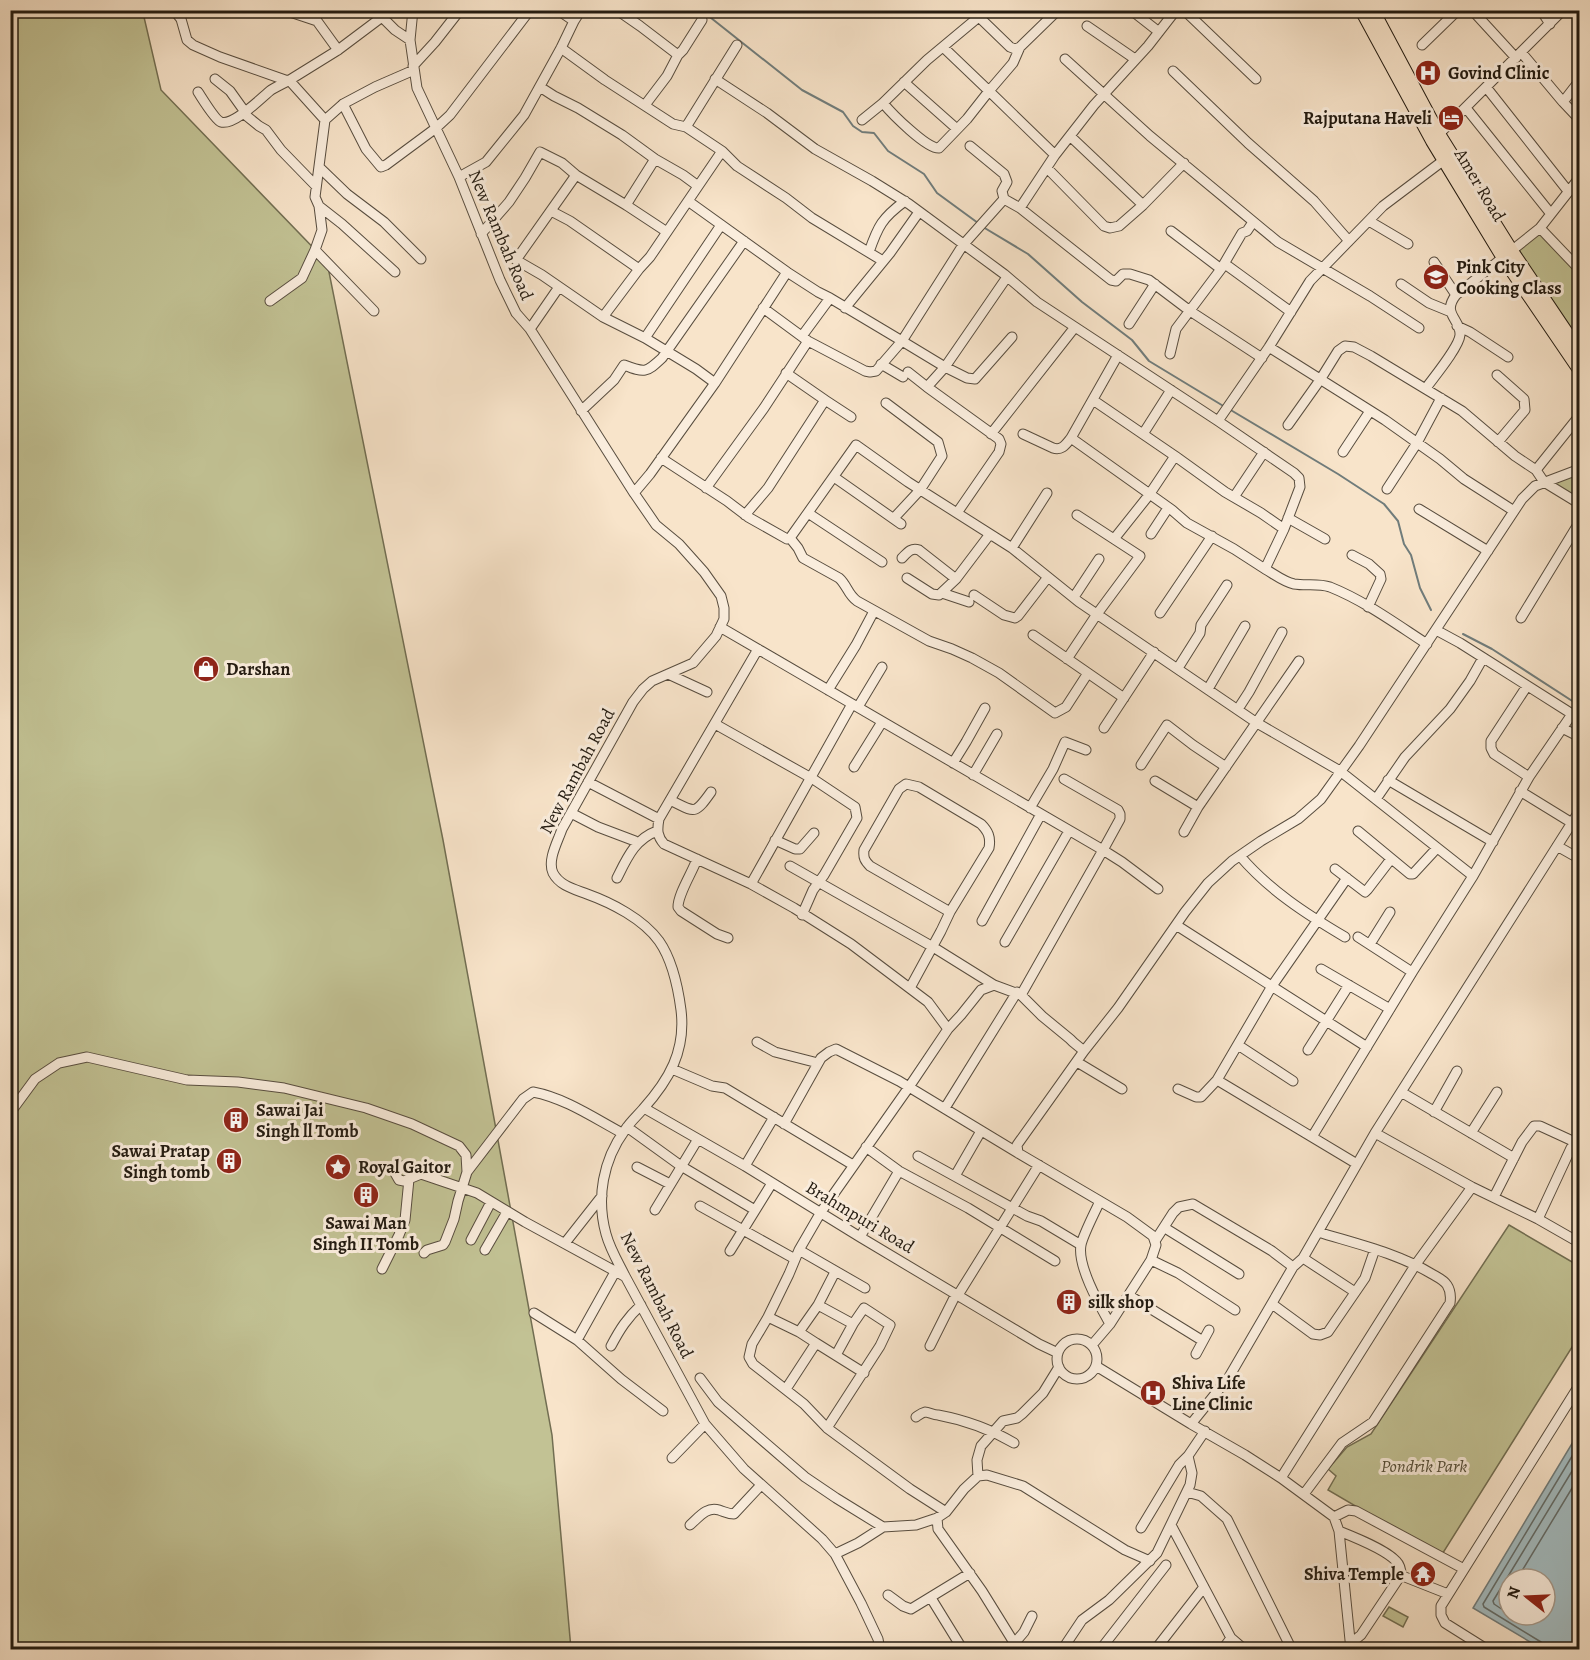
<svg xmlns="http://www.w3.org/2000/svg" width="1590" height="1660" viewBox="0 0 1590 1660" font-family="Alegreya,serif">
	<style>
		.green { fill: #c2c294; stroke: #726e52; stroke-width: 1.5 }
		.water { fill: #a3bcc1; stroke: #707c7b; stroke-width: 1.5; fill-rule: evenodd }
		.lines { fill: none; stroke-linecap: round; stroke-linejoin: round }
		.shore { stroke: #636c69; stroke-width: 1.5 }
		.stream { stroke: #707c7b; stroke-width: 2 }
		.minor-casing { stroke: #584d3f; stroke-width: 11 }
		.major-casing { stroke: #231b11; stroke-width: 14 }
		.minor { stroke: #faeddd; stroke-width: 9 }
		.major { stroke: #f8e4ca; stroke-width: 12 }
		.labels { text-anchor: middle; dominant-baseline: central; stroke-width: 6; stroke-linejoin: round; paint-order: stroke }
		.poi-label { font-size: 18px; font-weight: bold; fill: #231b11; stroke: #faeddd; text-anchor: start }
		.street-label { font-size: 18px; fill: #231b11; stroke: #faeddd }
		.park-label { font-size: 18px; font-style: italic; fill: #534d38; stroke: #faeddd }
	</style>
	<rect width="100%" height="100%" fill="#f8e4ca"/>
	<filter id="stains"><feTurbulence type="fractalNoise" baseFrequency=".00333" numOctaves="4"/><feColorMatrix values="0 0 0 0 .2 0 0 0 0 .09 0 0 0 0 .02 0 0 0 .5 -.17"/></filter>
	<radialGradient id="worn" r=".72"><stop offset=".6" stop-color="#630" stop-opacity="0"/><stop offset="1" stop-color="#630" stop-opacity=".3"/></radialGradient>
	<path class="green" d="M11 11H140L144 17 161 90 327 262 443 840 552 1435 571 1649 11 1650Z
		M1539 232 1579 273V348L1515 251Z
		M1579 473V502L1551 483Z
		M1509 1225 1579 1266V1336L1441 1556 1328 1490 1336 1476 1328 1469 1347 1447 1371 1434Z
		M1389 1607 1408 1617 1403 1627 1383 1616Z"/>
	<path class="water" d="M1579 1432V1649H1542L1473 1608ZM1509 1579H1545V1615H1509Z"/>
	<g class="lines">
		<path class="shore" d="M1517 1579 1580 1475
			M1509 1614 1494 1604 1493 1601 1580 1458
			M1544 1650V1645L1541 1642 1484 1607 1483 1604 1580 1443"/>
		<path class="stream" d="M701 10 802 90 843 112 853 126 862 132 874 133 888 151 924 174 937 193 978 223
			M983 227 1028 254 1082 302 1132 340 1149 361 1225 407
			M1229 409 1338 474 1384 504 1398 521 1404 544 1411 555 1420 588 1431 610
			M1463 634 1492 649 1580 706"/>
		<g class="minor-casing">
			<path id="minor" d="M174 10 181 19 187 40 193 45 220 57 288 81 338 50 382 17 395 30 410 40
				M284 10 317 21
				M313 10 317 21 338 50
				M413 10 410 40 417 88 459 177 500 280 516 313 530 329 634 493 656 525 679 544 704 572 721 596 724 608V619L716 636 693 663 652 681 643 689 633 702 562 829C558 841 547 860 553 873 560 886 574 889 587 894 612 903 643 919 659 941 673 961 678 987 681 1010 686 1051 669 1080 643 1109 637 1116 630 1122 625 1130 603 1160 596 1198 606 1234 610 1249 618 1262 625 1276L705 1424 744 1469 822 1539 835 1554 861 1603 878 1639 880 1650
				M617 10 640 26 678 55
				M1131 10 1159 32
				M1184 10 1256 79
				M1472 10 1516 58
				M1541 10 1550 24
				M1576 10 1580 13
				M979 17 1010 47 1015 49 1020 47 1058 10
				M574 21 581 10
				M1087 26 1135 59
				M1422 45 1458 10
				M1020 47 1013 63 989 91 1055 155
				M561 48 605 80 673 124 686 127 722 151 688 201 787 272
				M1521 52 1563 102 1580 80
				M1065 59 1150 136 1278 242 1370 296 1419 328
				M413 66 435 42 460 10
				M1173 71 1248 143 1314 201 1349 241
				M215 79 230 91 245 112
				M715 79 767 113 815 149 872 181 909 204 1004 274 1037 302 1218 421 1294 473 1299 478 1300 487 1284 529 1261 513 1225 492 1175 456 1149 495 1114 539
				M289 80 325 120
				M904 82 957 129
				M540 87 554 96 578 108 622 135 655 159 683 175 698 186
				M1486 87 1568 191
				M198 92C202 98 215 120 221 122 234 126 261 98 271 90 276 87 282 84 288 81
				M1563 102 1580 120
				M883 103C892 114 927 149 939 148L967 119 989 91 943 47
				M343 104 366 149 381 167 386 165 436 128 450 115 530 10
				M645 105 667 76 678 55 683 50 702 20
				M1466 108 1551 214
				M243 113 259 126 266 130 281 150 316 186
				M862 120 883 103 927 60 987 10
				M686 127 737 45
				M1070 136 1143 205
				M1435 138 1563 10
				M970 146 1004 174 1007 182 1002 191 1004 199
				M722 151 737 166 786 198 812 218 883 261
				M319 167 347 194 384 222 421 259
				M1047 168 1104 226 1110 228 1119 226 1143 205 1184 163
				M576 175 516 260 542 275 603 317 645 338 721 225
				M459 177 486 162 524 115 561 48 574 21 558 10
				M626 205 655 159
				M319 206 342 224 395 272
				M1020 208 1111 280 1116 281 1123 274H1130L1149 280 1190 311 1262 358
				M551 211 570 221 639 269
				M1369 221 1408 244
				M1540 228 1580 270
				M1171 231 1221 269
				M481 234 509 202 525 178 540 152 562 163 576 175 626 205 667 232
				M315 250 374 311
				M869 252C878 226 882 218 905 201
				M1434 262 1456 295
				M1225 264 1291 312
				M1007 277 945 367 902 341 963 245 1004 199 1020 208 1055 155 1094 105 1148 46 1176 10
				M1401 284 1429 303 1451 312
				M270 301 302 278 315 250 322 230 319 206 315 197 325 120 343 104 375 87 414 70
				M763 308 808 341 865 371 870 372 876 371 902 341 830 298
				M845 308 890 253 919 212
				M603 317 639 269 650 257 688 201
				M1129 324 1155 284
				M1457 326 1470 332 1508 357
				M530 329 559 287
				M645 338 696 369 715 383
				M1269 347 1385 420 1440 459 1464 479 1514 511
				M1170 354 1176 329 1221 269 1242 233 1247 231 1253 222
				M881 364 903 377
				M908 372 927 387
				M1497 375 1524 399 1525 410 1498 442
				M1426 388C1434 377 1459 347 1460 335 1461 319 1441 314 1456 295L1540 228 1580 177
				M825 400 851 417
				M1093 400 1175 456
				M886 403 938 442 942 456 920 490 894 518
				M581 411 614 380 624 365C645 373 646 373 662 358L744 241
				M1218 421 1269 347 1310 281 1383 206 1444 160
				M1288 425 1320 380 1338 351 1345 346 1354 347 1371 356 1462 411 1515 456 1536 470 1544 482 1580 504
				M991 434 1075 327
				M1023 434 1053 448C1062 451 1066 444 1071 438L1118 355
				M1143 434 1171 390
				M1071 438 1172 510 1187 523 1234 549 1265 569 1284 529
				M1343 452 1370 411
				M661 458 727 501 748 517 787 539 790 538 856 445 908 482 1012 548 1079 602 1257 723 1340 771 1473 876
				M1536 470 1580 415
				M834 477 901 524
				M706 488 764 408 808 341
				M1387 489 1417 443 1441 398
				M634 493 650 474 715 383 787 272 818 292 830 298 802 336
				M1234 497 1264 452
				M1419 509 1488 551
				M808 513 882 562
				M957 513 999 452 1001 444 999 439 927 387 945 367 967 378 975 379 1012 337
				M745 515 768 488 825 400 786 373
				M1288 518 1325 539
				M1151 534 1168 508
				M790 538 798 548 803 558 839 578C847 585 848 595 857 601L929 641 952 649 972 658 999 673 1055 713 1066 707 1088 673
				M1012 548 1047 493
				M1352 555 1369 564 1380 574 1381 579 1368 607
				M902 558C907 553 911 547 919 550L956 579
				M1265 569C1274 574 1284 582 1294 584 1306 586 1318 583 1330 587 1365 601 1396 624 1427 644
				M907 578 932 594 939 595 956 579 990 534
				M942 593 969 602
				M974 595 1004 615 1015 618 1018 616 1048 577
				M1074 597 1099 559
				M1160 613 1212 536
				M1521 618 1580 521
				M720 627 1103 850 1021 995
				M1436 630 1460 643 1572 714 1529 777
				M1033 635 1124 698
				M758 649 659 819C657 830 657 836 664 844L751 884 794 908 851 944 928 1002 948 1029
				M1067 659 1097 614 1140 556 1077 515
				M1178 668 1200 633 1201 625 1227 585
				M668 674 707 692
				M1208 689 1245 626
				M828 690 856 645 874 611
				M858 707 882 667
				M1238 709 1249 692 1282 632
				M715 724 813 779 855 807 857 818 824 875 813 890 802 915
				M1104 728 1154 652
				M1562 728 1580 737
				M953 763 966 742 985 708
				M1141 765 1167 725 1193 745 1226 767
				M854 767 882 722
				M973 775 997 734
				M1064 779 1118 810 1120 814V819L1103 850 1122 862 1158 889
				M1388 780 1493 842
				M1155 781 1198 807
				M588 782 659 819
				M1520 791 1572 823
				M1376 799 1405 757 1450 709 1470 681 1483 658
				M670 800C695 812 694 816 711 792
				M1030 808 1053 769 1065 742 1086 750
				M571 813 598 827 635 841
				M1358 831 1410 874H1413L1437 848
				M1184 832 1198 807 1299 661
				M775 840 795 849H800L814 833
				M1557 846 1580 859
				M1240 856C1269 890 1306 914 1345 937
				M697 859C692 873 678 894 678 907L681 911 717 934 728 938
				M790 866 933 947 994 985
				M1335 869 1365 892 1368 889 1391 859
				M617 878C627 858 635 839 657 831
				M751 884 852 704
				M982 921 1041 814
				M1176 925 1367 1047
				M1358 937 1412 972
				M1005 942 1069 831
				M1370 944 1390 912
				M1321 969 1390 1009
				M910 988 941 931 950 912 870 866C865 861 863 858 864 850L899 789 906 784 919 787 981 824C988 831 991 837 989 848L950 912
				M757 1042 775 1052 818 1063
				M1238 1045 1293 1081
				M1308 1050 1349 985
				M1077 1062 1122 1089
				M672 1069 712 1086 725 1088 853 1165
				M1217 1080 1357 1164
				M1178 1089 1196 1097H1201L1217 1080 1272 986 1347 878
				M1401 1092 1514 1158
				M644 1108 745 1166 860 1237 1039 1344 1058 1353
				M945 1108 1017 992
				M1434 1112 1457 1071
				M10 1113 35 1079 59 1063 87 1057 187 1080 238 1082 284 1088 366 1108 412 1124 459 1146 466 1155 467 1172 458 1201 454 1219 445 1242 443 1245 427 1250 424 1253
				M784 1124 821 1058 829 1052 836 1049 899 1081 1018 1153
				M627 1127 681 1166 755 1210
				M1375 1133 1472 1187 1538 1219 1580 1243
				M1471 1133 1497 1092
				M1312 1137 1413 971 1473 876 1529 777 1494 754 1491 748V741L1527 686
				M866 1147 899 1171 968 1208 1055 1261
				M918 1156 1027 1216 1041 1221 1081 1245
				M745 1166 774 1117
				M637 1167 670 1184
				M467 1172 523 1099 533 1092C565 1098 594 1118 622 1133
				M421 1174 404 1181 399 1180 395 1173 397 1169 401 1166H405L421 1174 477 1193 525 1222 624 1276
				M955 1176 981 1131
				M1494 1197 1522 1142 1534 1126H1540L1577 1143
				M1100 1201C1095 1212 1083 1235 1081 1245 1077 1266 1100 1306 1110 1324
				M700 1206 795 1259
				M655 1210 698 1139
				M1538 1219 1571 1148 1580 1141
				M1165 1228 1239 1274
				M860 1237 899 1171
				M471 1240 491 1202
				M1155 1241 1173 1213 1179 1207 1193 1204 1272 1251 1293 1267 1303 1258 1375 1133 1580 810
				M565 1243 602 1196
				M485 1250 507 1212
				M799 1250 789 1274 768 1317 752 1344 749 1357 753 1364 804 1404 827 1428
				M730 1251 772 1183
				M1303 1258 1355 1292
				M1151 1260 1178 1273 1235 1310
				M382 1269 399 1235 405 1220 409 1179
				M835 1272 818 1305 853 1324
				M865 1288 799 1250 821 1212 909 1087 948 1029 961 1015 981 990 994 985 1021 995 1042 1016 1070 1039 1073 1042 1084 1051
				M958 1295 1039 1165
				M1130 1296 1203 1341
				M1272 1304 1313 1334 1320 1335 1328 1332 1365 1278 1375 1249
				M534 1313 577 1340 621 1379 663 1411
				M768 1317 799 1332
				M1057 1359a20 20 0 1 1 40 0a20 20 0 1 1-40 0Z
				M577 1340 615 1272
				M816 1343 799 1332 818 1305
				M1092 1345 1110 1324 1151 1260 1156 1245 1153 1236 1127 1217 1018 1153 1017 1145 1084 1051 1118 1008 1185 912 1208 883 1232 861 1261 841 1298 819 1321 799 1359 746 1522 499 1535 486 1580 469
				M611 1346C620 1329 627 1318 641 1305
				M930 1346 956 1294
				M1196 1354 1209 1330
				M836 1355 853 1324 864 1308 890 1325 880 1346 827 1428 910 1489 946 1512
				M1096 1366 1191 1424 1245 1455 1281 1478 1334 1517 1339 1531 1351 1650
				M700 1378 718 1402 805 1477 836 1498 883 1527
				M786 1389 816 1343 864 1373
				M916 1417C919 1415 921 1413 925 1412 929 1412 933 1415 938 1415 965 1420 990 1429 1014 1443
				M1191 1424 1229 1377 1293 1267
				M672 1458 705 1424
				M978 1476 977 1460 981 1446 1003 1421 1017 1418 1022 1414 1043 1393 1059 1367
				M1281 1478 1416 1264 1472 1187
				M1187 1492 1201 1496 1227 1519 1292 1650
				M1304 1494 1342 1443 1373 1422 1450 1303C1451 1296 1451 1291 1447 1285 1444 1280 1437 1277 1432 1274 1397 1253 1357 1244 1318 1232
				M1334 1517 1348 1510 1356 1511 1464 1569
				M937 1518 938 1529 982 1591 1013 1641 1012 1650
				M690 1525C699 1517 707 1506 719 1510 725 1512 728 1514 734 1514L761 1485
				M1171 1525 1231 1638 1245 1650
				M1141 1528 1179 1465 1188 1456
				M1339 1531C1354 1537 1385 1549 1396 1561 1400 1565 1401 1569 1401 1575L1361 1635 1351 1643
				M835 1554 858 1543 883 1527 916 1525 937 1518 946 1512 964 1489 978 1476 987 1475 1023 1486 1125 1550 1150 1561
				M1405 1577 1448 1594
				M888 1595 903 1606 911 1609 970 1573
				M931 1598 963 1650
				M1012 1646 1024 1632 1032 1616
				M1062 1650 1082 1620 1109 1600 1157 1553 1190 1485 1192 1473 1188 1456 1205 1431
				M1100 1650 1166 1565
				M1155 1650 1204 1587
				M1222 1650 1231 1638
				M1488 1650 1445 1623 1441 1615V1606L1580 1384"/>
		</g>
		<g class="major-casing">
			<path id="major" d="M1361 10 1432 141 1503 258 1580 371
				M1373 10 1439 134 1512 251 1580 352"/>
		</g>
		<use href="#minor" class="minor"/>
		<use href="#major" class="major"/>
	</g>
	<defs>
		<g id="hospital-disc" transform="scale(1.35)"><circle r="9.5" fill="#8f2418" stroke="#faeddd"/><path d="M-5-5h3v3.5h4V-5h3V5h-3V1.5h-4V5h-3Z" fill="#fff"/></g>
		<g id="hotel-disc" transform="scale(1.35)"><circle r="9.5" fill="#8f2418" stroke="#faeddd"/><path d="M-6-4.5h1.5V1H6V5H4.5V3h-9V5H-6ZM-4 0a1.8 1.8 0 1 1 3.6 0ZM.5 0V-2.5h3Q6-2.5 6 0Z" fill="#fff"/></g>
		<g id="school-disc" transform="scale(1.35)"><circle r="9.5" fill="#8f2418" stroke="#faeddd"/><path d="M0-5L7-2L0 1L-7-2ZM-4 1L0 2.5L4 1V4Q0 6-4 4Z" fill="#fff"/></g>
		<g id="shop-disc" transform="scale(1.35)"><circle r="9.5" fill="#8f2418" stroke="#faeddd"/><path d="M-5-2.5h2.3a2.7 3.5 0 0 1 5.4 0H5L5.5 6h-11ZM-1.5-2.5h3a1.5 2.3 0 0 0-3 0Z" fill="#fff"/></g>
		<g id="building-disc" transform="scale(1.35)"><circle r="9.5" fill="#8f2418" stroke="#faeddd"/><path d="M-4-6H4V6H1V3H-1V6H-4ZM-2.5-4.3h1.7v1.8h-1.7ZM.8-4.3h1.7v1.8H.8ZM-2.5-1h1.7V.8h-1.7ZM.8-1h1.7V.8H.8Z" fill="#fff"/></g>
		<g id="sight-disc" transform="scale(1.35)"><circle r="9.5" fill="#8f2418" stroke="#faeddd"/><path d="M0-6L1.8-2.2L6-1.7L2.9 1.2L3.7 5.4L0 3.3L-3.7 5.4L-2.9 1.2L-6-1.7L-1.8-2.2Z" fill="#fff"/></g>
		<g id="temple-disc" transform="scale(1.35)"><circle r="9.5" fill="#8f2418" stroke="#faeddd"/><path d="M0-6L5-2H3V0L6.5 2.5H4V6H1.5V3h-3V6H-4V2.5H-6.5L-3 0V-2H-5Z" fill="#fff"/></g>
	</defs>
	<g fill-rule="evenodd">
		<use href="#hospital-disc" x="1428" y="73"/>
		<use href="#hotel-disc" x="1451" y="118"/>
		<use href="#school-disc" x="1436" y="277"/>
		<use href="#shop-disc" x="206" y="669"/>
		<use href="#building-disc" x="236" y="1120"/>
		<use href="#building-disc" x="229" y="1161"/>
		<use href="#sight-disc" x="338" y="1167"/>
		<use href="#building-disc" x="366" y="1195"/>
		<use href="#building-disc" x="1069" y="1302"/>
		<use href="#hospital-disc" x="1153" y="1393"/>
		<use href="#temple-disc" x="1423" y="1574"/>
	</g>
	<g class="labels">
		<g class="poi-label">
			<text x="1448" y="73">Govind Clinic</text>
			<text x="1432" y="118" text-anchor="end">Rajputana Haveli</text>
			<text x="1456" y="267">Pink City<tspan x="1456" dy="21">Cooking Class</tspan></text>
			<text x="226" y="669">Darshan</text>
			<text x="256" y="1110">Sawai Jai<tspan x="256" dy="21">Singh ll Tomb</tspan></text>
			<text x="210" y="1151" text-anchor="end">Sawai Pratap<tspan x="210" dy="21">Singh tomb</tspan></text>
			<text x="358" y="1167">Royal Gaitor</text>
			<text x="366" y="1223" text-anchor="middle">Sawai Man<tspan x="366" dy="21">Singh II Tomb</tspan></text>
			<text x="1088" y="1302">silk shop</text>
			<text x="1172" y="1383">Shiva Life<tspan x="1172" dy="21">Line Clinic</tspan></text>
			<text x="1404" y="1574" text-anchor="end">Shiva Temple</text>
		</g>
		<g class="street-label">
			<text transform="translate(1480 185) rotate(59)">Amer Road</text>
			<text transform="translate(501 235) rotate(67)">New Rambah Road</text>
			<text transform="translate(577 771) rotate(-62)">New Rambah Road</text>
			<text transform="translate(860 1217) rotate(31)">Brahmpuri Road</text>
			<text transform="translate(657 1295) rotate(63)">New Rambah Road</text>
		</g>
		<g class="park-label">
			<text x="1424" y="1466">Pondrik Park</text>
		</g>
	</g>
	<rect width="1590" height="1660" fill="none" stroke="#f8e4ca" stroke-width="36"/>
	<rect x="12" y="12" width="1566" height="1636" fill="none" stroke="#231b11" stroke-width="3"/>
	<rect x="18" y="18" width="1554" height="1624" fill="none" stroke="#231b11" stroke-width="1.5"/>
	<g transform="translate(1527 1597) rotate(288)"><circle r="28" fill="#faeddd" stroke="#a4998b" stroke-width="1.5"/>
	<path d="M0-4.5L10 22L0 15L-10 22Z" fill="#8f2418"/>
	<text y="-9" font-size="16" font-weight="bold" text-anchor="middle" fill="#231b11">N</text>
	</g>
	<rect width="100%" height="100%" filter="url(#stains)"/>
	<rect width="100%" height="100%" fill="url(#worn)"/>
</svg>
